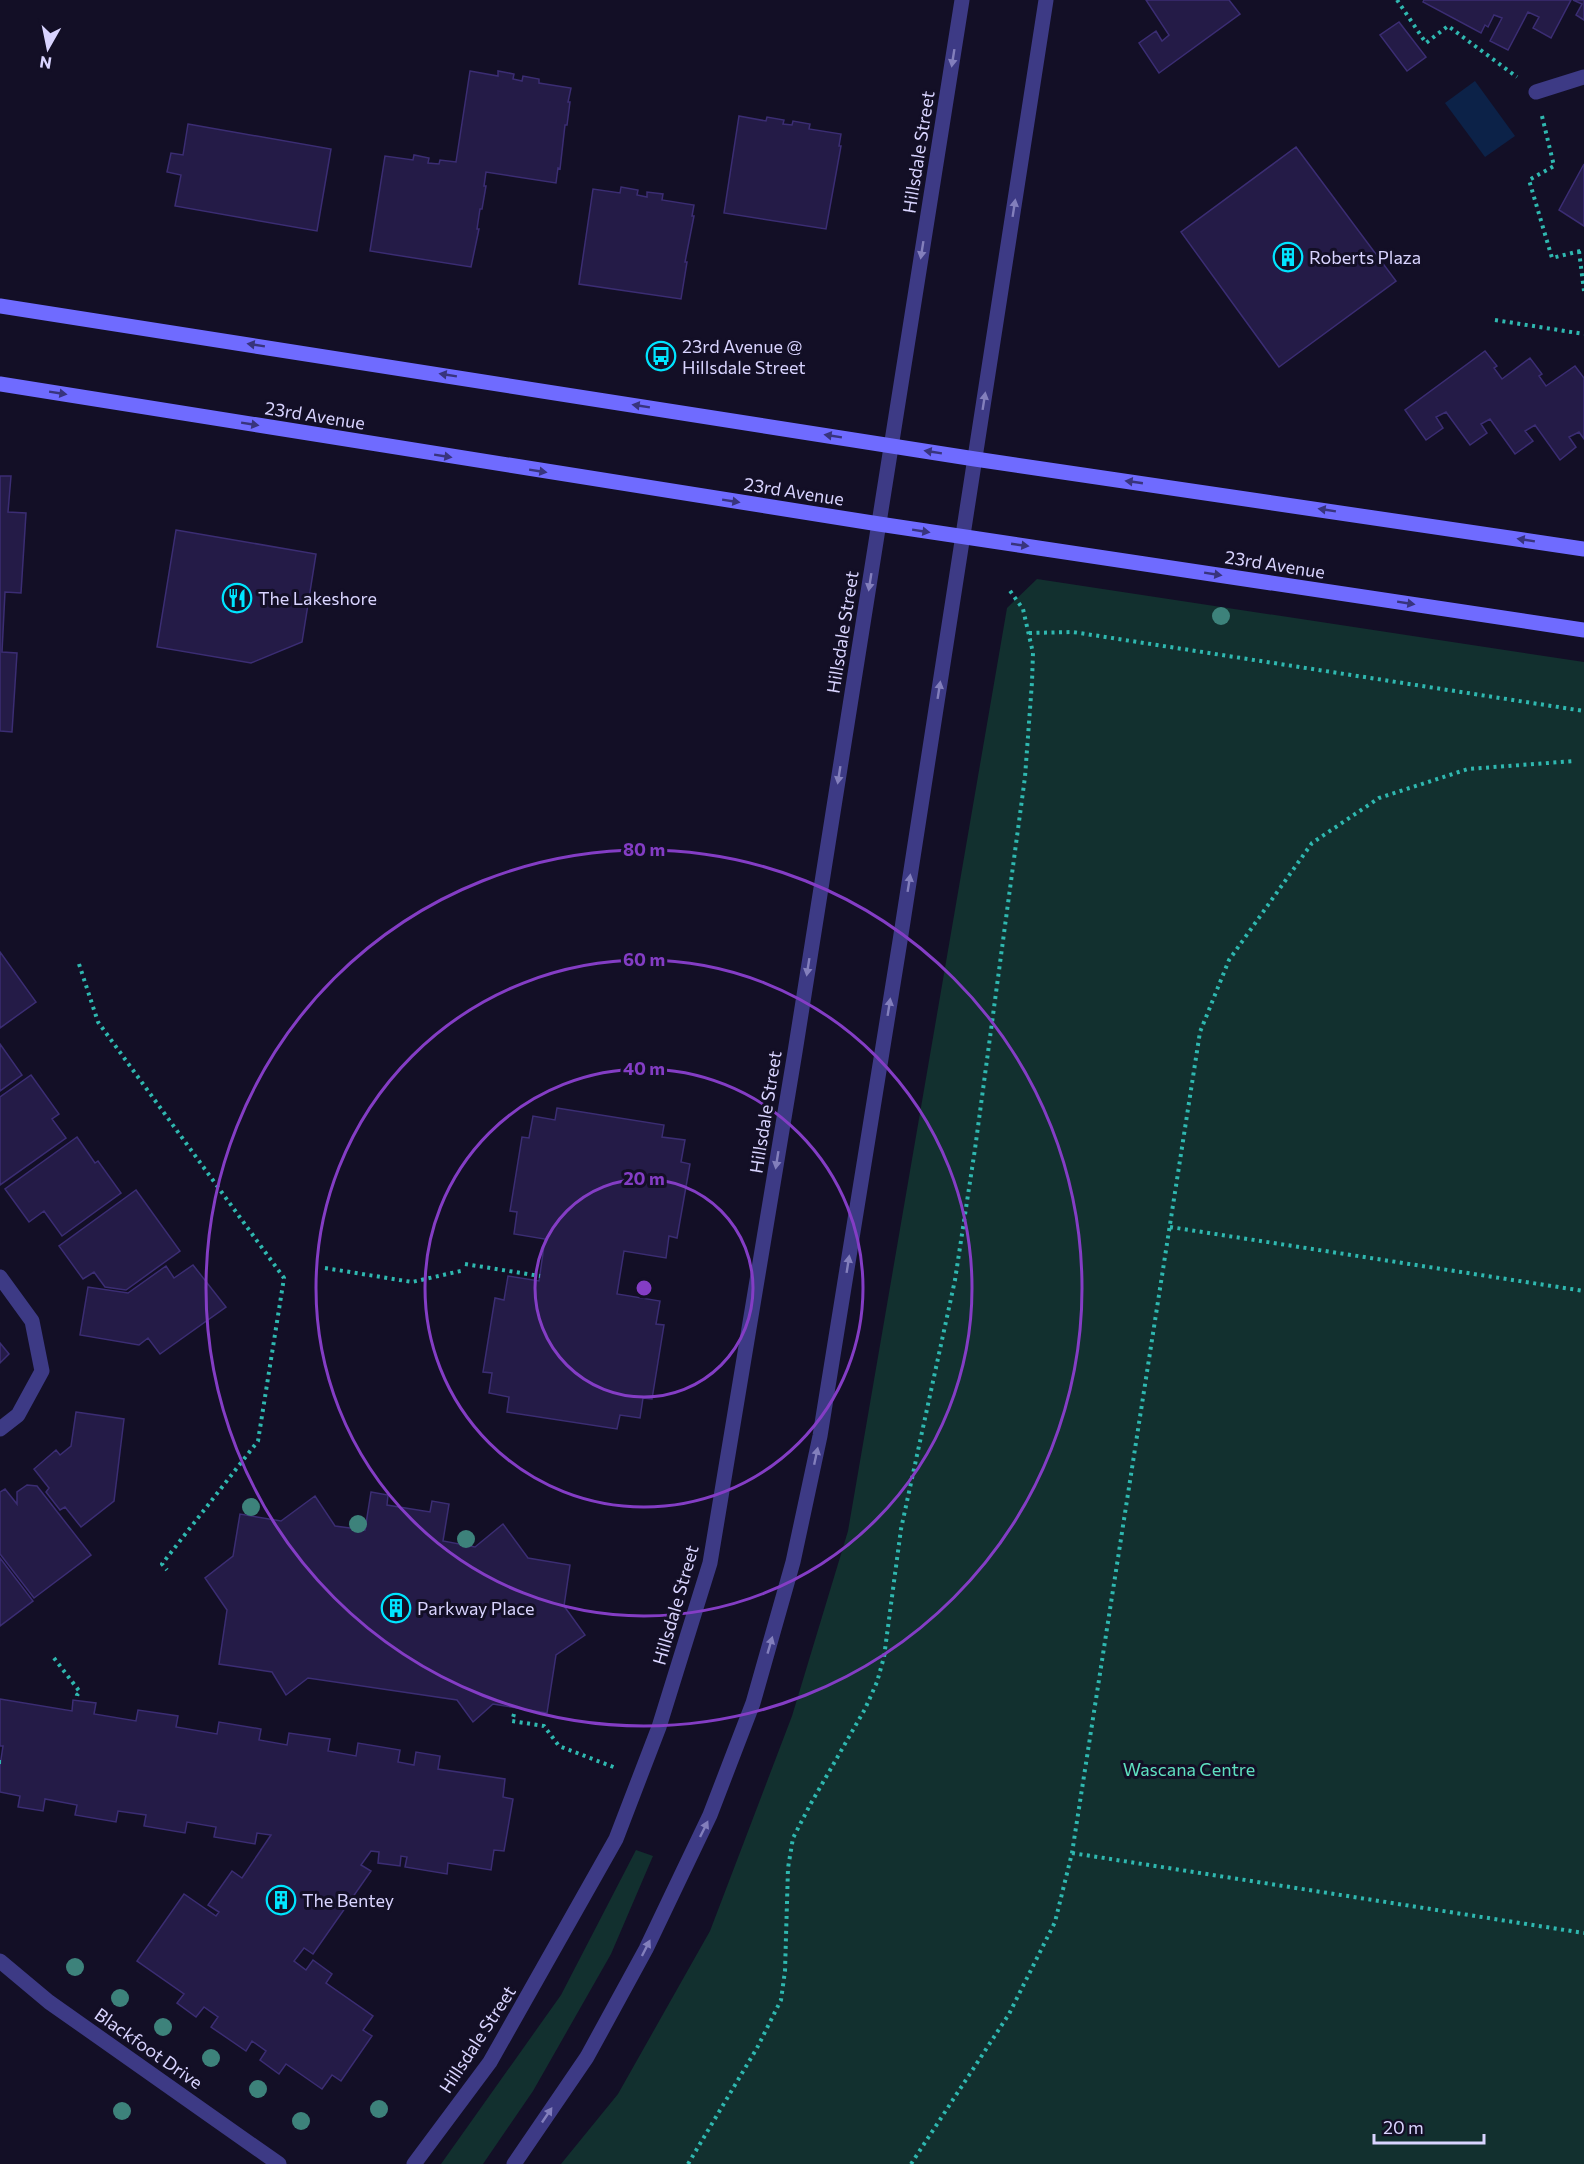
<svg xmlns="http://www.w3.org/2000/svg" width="1584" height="2164" viewBox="0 0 1584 2164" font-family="Commissioner,sans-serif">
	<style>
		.green { fill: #12302f }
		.water { fill: #0c2248 }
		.building { fill: #241b47; stroke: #3b2d73; stroke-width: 1.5 }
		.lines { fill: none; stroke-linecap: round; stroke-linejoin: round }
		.path { stroke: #2fb8b0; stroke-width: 4; stroke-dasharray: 3 4.5; stroke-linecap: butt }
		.minor { stroke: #3d3a85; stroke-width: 15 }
		.tertiary { stroke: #3d3a85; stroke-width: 15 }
		.secondary { stroke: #6f6bff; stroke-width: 15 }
		.tree { fill: #3d827b }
		.oneway { fill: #837fbc }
		.oneway2 { fill: #38347d }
		.ring { fill: none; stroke: #843dc5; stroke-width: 3 }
		.labels { text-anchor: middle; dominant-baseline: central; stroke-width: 6; stroke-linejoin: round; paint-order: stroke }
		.street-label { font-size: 18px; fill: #d9d4ff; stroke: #130f26 }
		.poi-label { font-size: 18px; fill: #d9d4ff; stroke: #130f26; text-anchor: start }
		.park-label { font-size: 18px; fill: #5fe0c0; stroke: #130f26 }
		.centre { fill: #843dc5; stroke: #130f26; stroke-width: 3 }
		.ring-label { font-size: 18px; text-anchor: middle; font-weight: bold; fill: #843dc5; stroke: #130f26; stroke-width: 6; stroke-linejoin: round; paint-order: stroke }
	</style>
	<rect width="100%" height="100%" fill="#130f26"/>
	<path class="green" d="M1037 579 1584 662V2164H561L618 2094 710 1931 792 1716 848 1531 1007 608Z
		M636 1850 653 1856 611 1954 533 2091 483 2164H441L561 1995Z"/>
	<path class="water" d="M1475 81 1515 136 1485 157 1445 103Z"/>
	<path class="building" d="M1146 0H1229L1240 14 1159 73 1139 43 1156 31 1162 41 1169 35Z
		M1424 0H1571L1551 38 1533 28 1539 17 1528 12 1508 50 1490 41 1502 18 1494 15 1488 27 1485 25 1481 33 1423 2Z
		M1573 0H1584V20L1576 15 1582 4Z
		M1399 22 1426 57 1407 71 1380 35Z
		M470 71 498 76V71L514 74 513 79 522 81 523 76 539 79V83L571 88 568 102H570L567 125H565L560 169 558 168 556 183 486 172 484 186H486L482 209H480L477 229H479L471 267 370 251 385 156 413 160 414 155 429 158 428 163 439 164 440 160 456 162Z
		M739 116 766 121 767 117 784 120 783 124 792 125 793 121 810 124 809 129 841 134 839 146H841L826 229 724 213Z
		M188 124 331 149 317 231 175 206 181 175 167 172 171 153 183 155Z
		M1296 147 1396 281 1279 367 1181 232Z
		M1584 164V226L1559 210Z
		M621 187 638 190 637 195 647 197V192L663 194 662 200 694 205 692 216H694L685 262H687L681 299 579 284 593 189 620 193Z
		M1485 351 1497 366 1494 368 1502 379 1530 358 1542 374 1539 376 1546 386 1575 366 1584 378V439L1579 432 1569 437 1576 447 1560 460 1535 425 1525 431 1533 441 1515 454 1490 419 1481 424 1487 433 1470 445 1446 412 1436 417 1443 428 1426 440 1405 410Z
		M0 476H11L8 512 26 513 21 593 5 592 2 652 17 653 12 732 0 731Z
		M176 530 316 554 302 642 251 663 157 647Z
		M0 952 36 1002 0 1028Z
		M0 1044 22 1075 0 1091Z
		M31 1075 59 1114 52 1119 66 1138 0 1185V1097Z
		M557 1108 664 1125 662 1137 685 1140 681 1162 690 1164 677 1238 669 1236 666 1258 624 1251 617 1294 660 1301 656 1324 664 1325 652 1399 643 1398 640 1418 620 1415 617 1429 507 1412 509 1397 489 1393 492 1373 483 1372 495 1298 504 1300 508 1276 539 1281 545 1239 514 1234 517 1212 510 1211 522 1137 529 1138 533 1116 555 1120Z
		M77 1137 95 1163 98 1161 121 1193 62 1236 44 1211 29 1222 5 1189Z
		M136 1190 180 1251 126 1290 105 1287 94 1272 83 1279 59 1246Z
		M193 1265 226 1307 160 1354 148 1338 139 1345 80 1335 88 1287 128 1293 166 1266 174 1278Z
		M0 1343 9 1354 0 1363Z
		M76 1412 124 1419 114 1501 81 1527 65 1507 60 1510 46 1492 49 1488 34 1469 56 1450 60 1455 71 1446Z
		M27 1485 37 1486 91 1555 34 1598 0 1554V1492L5 1489 17 1504V1492Z
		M371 1492 388 1495 387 1505 430 1512 432 1501 449 1504 443 1541 475 1547 503 1524 528 1558 570 1565 564 1606 585 1635 556 1655 547 1713 493 1704 473 1722 457 1700 308 1678 286 1695 272 1672 219 1664 227 1610 205 1578 233 1556 240 1514 281 1521 315 1496 335 1526 365 1530Z
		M0 1558 33 1601 0 1626Z
		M0 1699 72 1711 73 1700 96 1703 94 1714 136 1721 138 1710 178 1716 176 1727 217 1734 219 1722 261 1729 259 1740 287 1745 289 1733 330 1739 328 1751 356 1756 358 1743 400 1750 398 1762 414 1765 416 1752 440 1756 438 1769 505 1779 503 1797 513 1799 504 1851 494 1850 491 1870 448 1863 447 1874 405 1867 407 1857 401 1856 400 1866 378 1863 379 1852 371 1851 361 1865 371 1871 313 1954 304 1948 294 1961 306 1970 313 1960 332 1974 326 1983 373 2016 363 2030 372 2036 341 2081 332 2075 322 2089 286 2064 279 2074 260 2060 266 2051 252 2041 246 2051 211 2027 218 2017 204 2007 196 2017 177 2003 184 1994 137 1961 184 1894 216 1916 219 1912 208 1905 232 1871 242 1878 271 1835 257 1833 255 1844 214 1837 216 1827 187 1822 185 1833 144 1826 146 1815 118 1811 116 1822 75 1815 77 1805 45 1799 43 1811 18 1807 20 1796 0 1792V1766L3 1746H0Z"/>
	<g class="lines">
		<path class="path" d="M1397 0 1426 43 1448 26 1517 77
			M1542 116 1554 166 1529 180 1552 258 1584 250
			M1579 251 1584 291
			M1495 320 1584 334
			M1029 633 1073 632 1584 711
			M79 964 98 1022 284 1278 258 1441 162 1564 167 1570
			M1170 1227 1584 1291
			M465 1264 540 1276
			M325 1268 412 1282 465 1270
			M54 1658 80 1692 77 1695 76 1700
			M514 1714 512 1721 544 1726 559 1746 616 1768
			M0 1762H1
			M1072 1853 1584 1933
			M688 2164 757 2048 781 2000 785 1971 788 1868 793 1838 810 1805 865 1709 877 1682 884 1657 901 1529 955 1280 975 1149 1025 777 1032 682 1033 653 1023 609 1008 588
			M911 2164 1009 2014 1055 1922 1072 1853 1200 1032 1229 960 1312 843 1379 798 1468 769 1574 761"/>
		<path class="minor" d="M1536 92 1584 77
			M0 1277 32 1321 42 1371 18 1415 0 1429
			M0 1961 49 2002 279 2164"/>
		<path class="tertiary" d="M414 2164 490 2062 616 1839 659 1727 710 1563 795 1052 962 0
			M514 2164 587 2057 646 1949 710 1815 753 1703 793 1562 820 1436 900 941 1046 0"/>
		<path class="secondary" d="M0 306 975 459 1584 549
			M0 384 879 524 1584 630"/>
	</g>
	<g class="tree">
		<circle cx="1221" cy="616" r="9"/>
		<circle cx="251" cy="1507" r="9"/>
		<circle cx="358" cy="1524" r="9"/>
		<circle cx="466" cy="1539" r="9"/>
		<circle cx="75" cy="1967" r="9"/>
		<circle cx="120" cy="1998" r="9"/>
		<circle cx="163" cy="2027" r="9"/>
		<circle cx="211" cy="2058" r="9"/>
		<circle cx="258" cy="2089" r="9"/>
		<circle cx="379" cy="2109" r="9"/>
		<circle cx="122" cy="2111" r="9"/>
		<circle cx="301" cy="2121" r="9"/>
	</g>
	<defs><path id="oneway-solid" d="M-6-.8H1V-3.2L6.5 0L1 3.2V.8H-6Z" transform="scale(1.5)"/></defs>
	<g class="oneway">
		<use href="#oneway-solid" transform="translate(953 58) rotate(99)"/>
		<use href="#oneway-solid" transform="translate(1014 208) rotate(-81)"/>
		<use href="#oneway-solid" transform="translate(922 250) rotate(99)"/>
		<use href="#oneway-solid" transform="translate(984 401) rotate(-81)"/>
		<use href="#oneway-solid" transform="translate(870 582) rotate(99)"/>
		<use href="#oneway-solid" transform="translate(939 690) rotate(-81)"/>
		<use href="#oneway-solid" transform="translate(839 775) rotate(99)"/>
		<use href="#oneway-solid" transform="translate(909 883) rotate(-81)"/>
		<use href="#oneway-solid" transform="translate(808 967) rotate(99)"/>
		<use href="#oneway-solid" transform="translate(889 1007) rotate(-81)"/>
		<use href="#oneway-solid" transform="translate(777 1160) rotate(99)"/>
		<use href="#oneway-solid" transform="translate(848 1264) rotate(-81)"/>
		<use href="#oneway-solid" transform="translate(816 1456) rotate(-78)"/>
		<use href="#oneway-solid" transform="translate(770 1645) rotate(-74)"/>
		<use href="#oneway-solid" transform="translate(704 1829) rotate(-64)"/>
		<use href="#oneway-solid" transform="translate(646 1948) rotate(-63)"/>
		<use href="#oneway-solid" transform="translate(547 2115) rotate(-56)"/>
	</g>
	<g class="oneway2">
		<use href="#oneway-solid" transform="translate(256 345) rotate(-171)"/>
		<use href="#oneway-solid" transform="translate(448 375) rotate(-171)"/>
		<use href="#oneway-solid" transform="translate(58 393) rotate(9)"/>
		<use href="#oneway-solid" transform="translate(641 406) rotate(-171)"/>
		<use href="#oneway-solid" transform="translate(250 424) rotate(9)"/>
		<use href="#oneway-solid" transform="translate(833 436) rotate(-171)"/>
		<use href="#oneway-solid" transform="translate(933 452) rotate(-171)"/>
		<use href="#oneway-solid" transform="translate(443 456) rotate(9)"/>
		<use href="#oneway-solid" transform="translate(538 471) rotate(9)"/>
		<use href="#oneway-solid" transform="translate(1134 482) rotate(-172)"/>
		<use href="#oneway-solid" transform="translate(731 501) rotate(9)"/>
		<use href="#oneway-solid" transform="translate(1327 510) rotate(-171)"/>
		<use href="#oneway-solid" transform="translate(921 531) rotate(9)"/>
		<use href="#oneway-solid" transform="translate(1526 540) rotate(-171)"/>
		<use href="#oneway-solid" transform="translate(1020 545) rotate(8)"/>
		<use href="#oneway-solid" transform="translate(1213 574) rotate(9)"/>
		<use href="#oneway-solid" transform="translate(1406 603) rotate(9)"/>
	</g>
	<g class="ring">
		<circle cx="644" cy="1288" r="109"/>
		<circle cx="644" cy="1288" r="219"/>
		<circle cx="644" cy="1288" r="328"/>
		<circle cx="644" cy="1288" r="438"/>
	</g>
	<defs>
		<g id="building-ring" transform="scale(1.5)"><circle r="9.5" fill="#130f26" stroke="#00e5ff" stroke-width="1.5"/><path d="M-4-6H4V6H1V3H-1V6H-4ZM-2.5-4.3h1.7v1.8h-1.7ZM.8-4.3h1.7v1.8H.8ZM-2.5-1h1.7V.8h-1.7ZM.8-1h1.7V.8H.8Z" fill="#00e5ff"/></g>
		<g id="bus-ring" transform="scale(1.5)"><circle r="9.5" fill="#130f26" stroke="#00e5ff" stroke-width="1.5"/><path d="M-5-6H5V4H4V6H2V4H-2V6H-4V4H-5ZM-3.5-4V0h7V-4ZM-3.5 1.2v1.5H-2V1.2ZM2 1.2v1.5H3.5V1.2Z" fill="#00e5ff"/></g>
		<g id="restaurant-ring" transform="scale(1.5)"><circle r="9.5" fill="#130f26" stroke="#00e5ff" stroke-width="1.5"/><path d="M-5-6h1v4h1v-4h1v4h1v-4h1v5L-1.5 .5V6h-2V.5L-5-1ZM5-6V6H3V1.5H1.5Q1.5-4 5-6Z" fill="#00e5ff"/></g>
	</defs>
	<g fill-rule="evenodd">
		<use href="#building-ring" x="1288" y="257"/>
		<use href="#bus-ring" x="661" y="356"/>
		<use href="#restaurant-ring" x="237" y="598"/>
		<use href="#building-ring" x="396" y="1608"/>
		<use href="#building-ring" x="281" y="1900"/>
	</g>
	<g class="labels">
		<g class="street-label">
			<text transform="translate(918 152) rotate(-81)">Hillsdale Street</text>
			<text transform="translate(315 415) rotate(9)">23rd Avenue</text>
			<text transform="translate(794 491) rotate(9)">23rd Avenue</text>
			<text transform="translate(1275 564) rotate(9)">23rd Avenue</text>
			<text transform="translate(842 632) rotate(-81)">Hillsdale Street</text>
			<text transform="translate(765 1112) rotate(-81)">Hillsdale Street</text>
			<text transform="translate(675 1605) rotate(-74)">Hillsdale Street</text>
			<text transform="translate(477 2039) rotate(-57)">Hillsdale Street</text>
			<text transform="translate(149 2048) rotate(35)">Blackfoot Drive</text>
		</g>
		<g class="poi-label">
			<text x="1309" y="257">Roberts Plaza</text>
			<text x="682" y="346">23rd Avenue @<tspan x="682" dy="21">Hillsdale Street</tspan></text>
			<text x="258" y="598">The Lakeshore</text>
			<text x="417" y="1608">Parkway Place</text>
			<text x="302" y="1900">The Bentey</text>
		</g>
		<g class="park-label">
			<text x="1189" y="1769">Wascana Centre</text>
		</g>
	</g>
	<circle cx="644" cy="1288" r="9" class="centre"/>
	<g class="ring-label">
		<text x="644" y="856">80 m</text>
		<text x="644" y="966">60 m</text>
		<text x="644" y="1075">40 m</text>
		<text x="644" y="1185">20 m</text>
	</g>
	<g transform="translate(48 48) rotate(189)" stroke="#130f26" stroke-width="4.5" paint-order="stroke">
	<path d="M0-4.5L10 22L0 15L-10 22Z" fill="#d9d4ff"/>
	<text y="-9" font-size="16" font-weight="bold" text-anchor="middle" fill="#d9d4ff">N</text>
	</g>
	<path d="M1374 2134v9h110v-9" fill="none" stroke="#d9d4ff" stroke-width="3"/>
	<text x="1383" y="2134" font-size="18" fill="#d9d4ff" stroke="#130f26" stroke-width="4.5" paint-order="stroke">20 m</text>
</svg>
